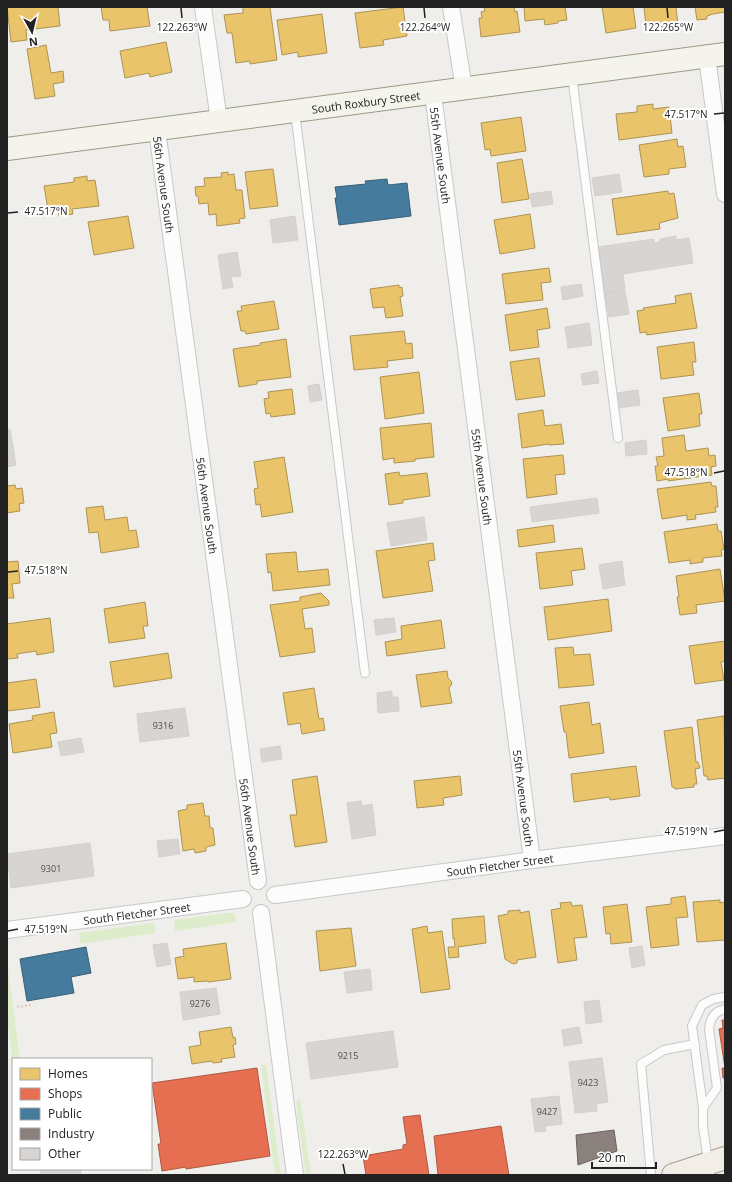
<svg xmlns="http://www.w3.org/2000/svg" width="732" height="1182" viewBox="0 0 732 1182" font-family="'Open Sans',sans-serif">
	<style>
		.grass { fill: #ddeccb }
		.homes { fill: #e9c46a; stroke: #ad9354 }
		.shops { fill: #e76f51; stroke: #ac5843 }
		.public { fill: #457b9d; stroke: #3a6078 }
		.industry { fill: #8a817c; stroke: #6b6461 }
		.building { fill: #d7d4d2; stroke: #d3d0cc }
		.lines { fill: none; stroke-linecap: round; stroke-linejoin: round }
		.lane-casing { stroke: #c9c8c7; stroke-width: 10 }
		.street-casing { stroke: #c9c8c7; stroke-width: 18 }
		.secondary-casing { stroke: #999a82; stroke-width: 24 }
		.primary-casing { stroke: #a79c86; stroke-width: 24 }
		.path { stroke: #dccecd; stroke-width: 2.5; stroke-dasharray: 2 2; stroke-linecap: butt }
		.lane { stroke: #fdfcfc; stroke-width: 8 }
		.street { stroke: #fdfcfc; stroke-width: 16 }
		.secondary { stroke: #f4f4ed; stroke-width: 22 }
		.primary { stroke: #f3ede7; stroke-width: 22 }
		.ticks { fill: none; stroke: #222; stroke-width: 1.5 }
		.labels { text-anchor: middle; dominant-baseline: central; stroke-width: 4; stroke-linejoin: round; paint-order: stroke }
		.number-label { font-size: 9px; fill: #4f4e4e }
		.street-label { font-size: 11px; fill: #222; stroke: #fff }
		.ticks-label { font-size: 10px; text-anchor: middle; fill: #222; stroke: #fff; stroke-width: 4; stroke-linejoin: round; paint-order: stroke }
	</style>
	<rect width="100%" height="100%" fill="#f0eeeb"/>
	<path class="grass" d="M228 913H235L236 922 175 931 174 920Z
		M153 923 155 925V933L80 944 79 933Z
		M7 961 20 1059H13V1064L7 1018Z
		M261 1064 266 1065 281 1175H275Z
		M300 1098 311 1175H306L296 1102Z"/>
	<path class="homes" d="M7 7H58L60 26 26 30 27 40 11 42Z
		M101 7H147L150 26 110 31 109 20H103Z
		M243 7H270L277 60 250 64V61L236 63 232 33H227L224 15 243 13Z
		M403 7 407 36 383 40 384 45 360 48 355 13Z
		M484 7H514L515 12 517 11 520 32 481 37 479 18H482L481 12 485 11Z
		M524 7H565L567 20 558 21V23L545 25 544 19 525 21Z
		M602 7H633L636 28 606 33Z
		M644 7H676L678 25 660 27V24L646 26Z
		M695 7H725V12L713 14 707 16V19L697 20Z
		M322 14 327 53 298 57V52L282 55 277 20Z
		M166 42 172 72 150 77 149 73 125 78 120 51Z
		M46 45 51 73 63 71 64 82 53 84 55 96 35 99 27 49Z
		M653 104V109L669 107 672 133 619 140 616 114 637 112V106Z
		M521 117 526 151 491 156 490 149 485 150 481 123Z
		M677 139 678 147 683 146 686 167 669 169V174L644 177 639 145Z
		M522 159 529 199 502 203 497 163Z
		M273 169 278 206 250 209 245 172Z
		M228 172V175L234 174 236 190H242L245 218 239 219 240 223 217 226 216 214 209 215 208 203 199 204 198 196H196L195 187 205 186 204 178 222 177 221 173Z
		M87 176V181L95 180 99 206 72 209 73 214 59 216 58 209 48 210 44 186 74 182V178Z
		M668 191 669 194 674 193 678 218 659 223 660 229 617 235 612 199Z
		M530 214 535 248 500 254 494 220Z
		M128 216 134 248 94 255 88 222Z
		M549 268 551 282 541 283 543 300 506 304 502 274Z
		M399 285V288L402 287 403 296 400 297 403 316 386 318 384 307 373 308 370 289Z
		M691 293 697 328 647 335 646 332 640 333 637 311 644 310 643 308 676 303 675 296Z
		M274 301 279 329 246 334 245 331H241L237 311H242L241 306Z
		M547 308 550 328 537 330 539 347 510 351 505 315Z
		M404 331 406 344 412 343 413 358 387 361 388 367 354 370 350 336Z
		M286 339 291 377 257 381V384L239 387 233 349 261 345 260 343Z
		M694 342 696 362H692L694 375 661 379 657 347Z
		M539 358 545 396 516 400 510 362Z
		M419 372 424 413 385 419 380 377Z
		M292 389 295 414 271 417 270 413 266 414 264 399 269 398 268 392Z
		M699 393 702 414H699L700 426 668 431 663 398Z
		M543 410 545 426 561 424 564 444 549 445V444L522 448 518 414Z
		M431 423 434 457 415 459V461L394 463V458L383 460 380 428Z
		M684 435 686 451 708 448 709 456 715 455 716 466 711 467 712 475 668 481V479L657 481 655 466H658L656 457 664 456 662 438Z
		M563 455 565 474 555 475 557 494 527 498 523 459Z
		M284 457 293 512 262 517 260 504 256 505 254 489 258 488 254 462Z
		M399 472 400 476 427 473 430 496 403 500V503L389 505 385 474Z
		M711 482 712 486H716L718 507H715L716 512 695 515 696 519 687 520V515L662 519 657 489Z
		M15 485 16 489 22 488 24 503 19 504 20 511 7 513V486Z
		M103 506 105 520 127 517 129 531 136 530 139 547 101 553 98 532 89 533 86 508Z
		M717 524 718 531H721L724 549 721 550 722 556 703 558V562L690 564V560L669 563 664 532Z
		M553 525 555 542 519 547 517 530Z
		M433 543 435 560 428 561 433 591 383 598 376 551Z
		M582 548 585 569 571 571 573 585 540 589 536 553Z
		M296 552 298 572 328 569 330 585 273 591 271 572 268 573 266 554Z
		M18 561 20 583 12 584 14 598H7V562Z
		M720 569 725 601 696 605 697 613 680 615 677 597H679L676 576Z
		M321 593 329 601V605L302 609 305 629 312 628 315 652 280 657 270 605 300 601V597Z
		M608 599 612 631 548 640 544 607Z
		M145 602 148 626H143L145 638 109 643 104 609Z
		M50 618 54 652 37 655 36 651 17 654 18 658 7 659V624Z
		M441 620 445 648 387 656 385 642 402 639 401 626Z
		M725 641V661L721 662 724 680 695 684 689 646Z
		M573 647 574 655 590 654 594 685 559 688 555 648Z
		M168 653 172 678 114 687 110 662Z
		M447 671 448 678 451 681 452 684 449 688 452 703 421 707 416 675Z
		M36 679 40 707 7 711V683Z
		M314 688 319 719 323 718 325 730 302 734 300 723 288 725 283 693Z
		M589 702 592 725 600 723 604 753 569 758 566 732H564L560 706Z
		M54 712 57 733 50 734 52 747 13 753 9 724 33 720 32 716Z
		M724 716 725 778 708 780 707 776H704L697 720Z
		M692 727 696 762H698L700 768 695 769 697 784H694V787L675 789 674 787H672L664 731Z
		M636 766 640 796 610 800 609 797 574 802 571 774Z
		M317 776 327 842 295 847 290 815H297L292 780Z
		M460 776 462 795 443 798 444 805 417 808 414 781Z
		M203 803 205 816H209L210 828H213L215 845 206 847V851L195 853 194 849 183 851 178 811 187 809V805Z
		M685 896 688 917 676 918 679 945 651 948 646 907 671 904V898Z
		M720 900V903L725 902V940L697 942 693 902Z
		M571 902 572 906 582 905 587 937 574 938 577 960 558 963 551 910 561 908 560 903Z
		M627 904 632 942 611 944 610 933 606 934 603 907Z
		M520 910V913L529 911 536 957 517 960V963L513 964 505 959 498 916 508 914V911Z
		M484 916 486 943 458 947 459 957 449 958 448 947H455L454 938 453 939 452 919Z
		M427 926 428 933 442 931 450 989 421 993 412 929Z
		M351 928 356 966 320 971 316 931Z
		M226 943 231 979 208 982V981L194 982V977L178 979 175 958 184 956 183 949Z
		M231 1027 233 1038 235 1037 236 1044 233 1045 235 1057 221 1059 222 1062 213 1063 212 1061 192 1064 189 1047 201 1045 199 1032Z"/>
	<path class="shops" d="M722 1020H725V1078H723L722 1068H725L719 1029 723 1028Z
		M257 1068 270 1156 186 1169V1167L162 1171 158 1144H161L152 1083Z
		M420 1115 429 1175H366L363 1156 403 1149V1145L407 1144 403 1117Z
		M501 1126 509 1175H438L434 1136Z"/>
	<path class="public" d="M387 179 388 185 407 183 411 216 339 225 335 198H337L335 187 366 184 365 181Z
		M86 947 91 973 71 977 74 993 27 1001 20 959Z"/>
	<path class="industry" d="M614 1130 617 1151 578 1165 576 1135Z"/>
	<path class="building" d="M619 174 622 192 595 196 592 178Z
		M551 191 553 204 532 207 530 194Z
		M295 216 298 240 273 243 270 220Z
		M676 236V240L689 238 693 263 623 274 625 290 605 293 598 247 654 239V243L660 242V239Z
		M237 252 241 276 231 277 233 287 223 289 218 255Z
		M581 284 583 296 563 300 561 287Z
		M625 291 629 314 609 317 605 294Z
		M589 323 592 345 568 348 565 327Z
		M597 371 599 383 583 385 581 374Z
		M319 384 322 400 310 402 308 386Z
		M638 390 640 405 619 408 616 393Z
		M10 429 16 465 7 467V430Z
		M646 440 647 454 626 456 625 443Z
		M597 498 599 513 532 522 530 507Z
		M424 517 427 540 391 546 387 523Z
		M622 561 625 585 603 589 599 565Z
		M394 618 396 632 376 635 374 620Z
		M392 691V697H398L399 711 378 713 377 693Z
		M185 708 189 736 140 742 137 714Z
		M81 738 84 752 61 756 58 742Z
		M280 746 282 759 262 762 260 749Z
		M361 801 362 806 372 804 376 835 352 839 347 803Z
		M178 839 180 854 159 857 157 841Z
		M90 843 94 876 11 888 7 854Z
		M167 943 171 964 157 967 153 945Z
		M642 946 645 965 632 968 629 948Z
		M370 969 372 990 347 993 344 972Z
		M216 988 220 1014 183 1020 180 992Z
		M599 1000 602 1022 586 1024 584 1002Z
		M579 1027 582 1043 564 1046 562 1030Z
		M393 1031 398 1067 311 1079 306 1043Z
		M602 1058 608 1102 596 1104 597 1111 575 1113 569 1062Z
		M559 1096 562 1124 545 1126 546 1131 535 1132 531 1099Z
		M40 1169H80L81 1175H41Z"/>
	<g class="lines">
		<g class="lane-casing">
			<path id="lane" d="M572 75 618 438
				M295 112 365 673
				M703 1108 717 1088 709 1029C710 1019 714 1011 725 1009
				M651 1175 641 1064 664 1050 695 1044
				M710 1175 703 1127V1108L692 1026 702 1005 713 999 725 997"/>
		</g>
		<g class="street-casing">
			<g id="street">
				<path d="M203 7 219 121"/>
				<path d="M451 7 464 89"/>
				<path d="M707 57 725 194"/>
				<path id="s1" d="M433 94 532 860"/>
				<path id="s2" d="M157 130 258 881"/>
				<path id="s3" d="M275 895 532 860 725 836"/>
				<path d="M261 913 295 1175"/>
				<path id="s4" d="M7 930 243 899"/>
			</g>
		</g>
		<g class="secondary-casing">
			<g id="secondary">
				<path id="s5" d="M7 149 725 54"/>
			</g>
		</g>
		<g class="primary-casing">
			<path id="primary" d="M673 1175 725 1158"/>
		</g>
		<path class="path" d="M17 1007 31 1005"/>
		<use href="#lane" class="lane"/>
		<use href="#street" class="street"/>
		<use href="#secondary" class="secondary"/>
		<use href="#primary" class="primary"/>
	</g>
	<path class="ticks" d="M181 8 182 18M424 8 425 18M667 8 668 18M714 114 724 113M8 213 18 212M714 473 724 471M8 572 18 571M714 832 724 830M8 931 18 929M343 1164 345 1174"/>
	<g class="labels">
		<g class="number-label">
			<text x="163" y="725">9316</text>
			<text x="51" y="868">9301</text>
			<text x="200" y="1003">9276</text>
			<text x="348" y="1055">9215</text>
			<text x="588" y="1082">9423</text>
			<text x="547" y="1111">9427</text>
		</g>
		<g class="street-label">
			<text stroke="none"><textPath href="#s5" startOffset="362">South Roxbury Street</textPath></text>
			<text stroke="none"><textPath href="#s1" startOffset="62">55th Avenue South</textPath></text>
			<text stroke="none"><textPath href="#s2" startOffset="55">56th Avenue South</textPath></text>
			<text stroke="none"><textPath href="#s1" startOffset="386">55th Avenue South</textPath></text>
			<text stroke="none"><textPath href="#s2" startOffset="379">56th Avenue South</textPath></text>
			<text stroke="none"><textPath href="#s1" startOffset="710">55th Avenue South</textPath></text>
			<text stroke="none"><textPath href="#s2" startOffset="703">56th Avenue South</textPath></text>
			<text stroke="none"><textPath href="#s3" startOffset="227">South Fletcher Street</textPath></text>
			<text stroke="none"><textPath href="#s4" startOffset="131">South Fletcher Street</textPath></text>
		</g>
	</g>
	<g class="ticks-label">
		<text x="182" y="31">122.263°W</text>
		<text x="425" y="31">122.264°W</text>
		<text x="668" y="31">122.265°W</text>
		<text x="686" y="118">47.517°N</text>
		<text x="46" y="215">47.517°N</text>
		<text x="686" y="476">47.518°N</text>
		<text x="46" y="574">47.518°N</text>
		<text x="686" y="835">47.519°N</text>
		<text x="46" y="933">47.519°N</text>
		<text x="343" y="1158">122.263°W</text>
	</g>
	<rect width="732" height="1182" fill="none" stroke="#222222" stroke-width="16"/>
	<rect x="12" y="1058" width="140" height="112" fill="#ffffff" stroke="#a7a7a7"/>
	<rect x="20" y="1068" width="20" height="12" fill="#e9c46a" stroke="#a7a7a7"/>
	<text x="48" y="1078" font-size="12" fill="#222222">Homes</text>
	<rect x="20" y="1088" width="20" height="12" fill="#e76f51" stroke="#a7a7a7"/>
	<text x="48" y="1098" font-size="12" fill="#222222">Shops</text>
	<rect x="20" y="1108" width="20" height="12" fill="#457b9d" stroke="#a7a7a7"/>
	<text x="48" y="1118" font-size="12" fill="#222222">Public</text>
	<rect x="20" y="1128" width="20" height="12" fill="#8a817c" stroke="#a7a7a7"/>
	<text x="48" y="1138" font-size="12" fill="#222222">Industry</text>
	<rect x="20" y="1148" width="20" height="12" fill="#d7d4d2" stroke="#a7a7a7"/>
	<text x="48" y="1158" font-size="12" fill="#222222">Other</text>
	<g transform="translate(32 32) rotate(172)" stroke="#ffffff" stroke-width="3" paint-order="stroke">
	<path d="M0-3L7 15L0 10L-7 15Z" fill="#222222"/>
	<text y="-6" font-size="11" font-weight="bold" text-anchor="middle" fill="#222222">N</text>
	</g>
	<path d="M592 1162v6h64v-6" fill="none" stroke="#222222" stroke-width="2"/>
	<text x="598" y="1162" font-size="12" fill="#222222" stroke="#ffffff" stroke-width="3" paint-order="stroke">20 m</text>
</svg>
